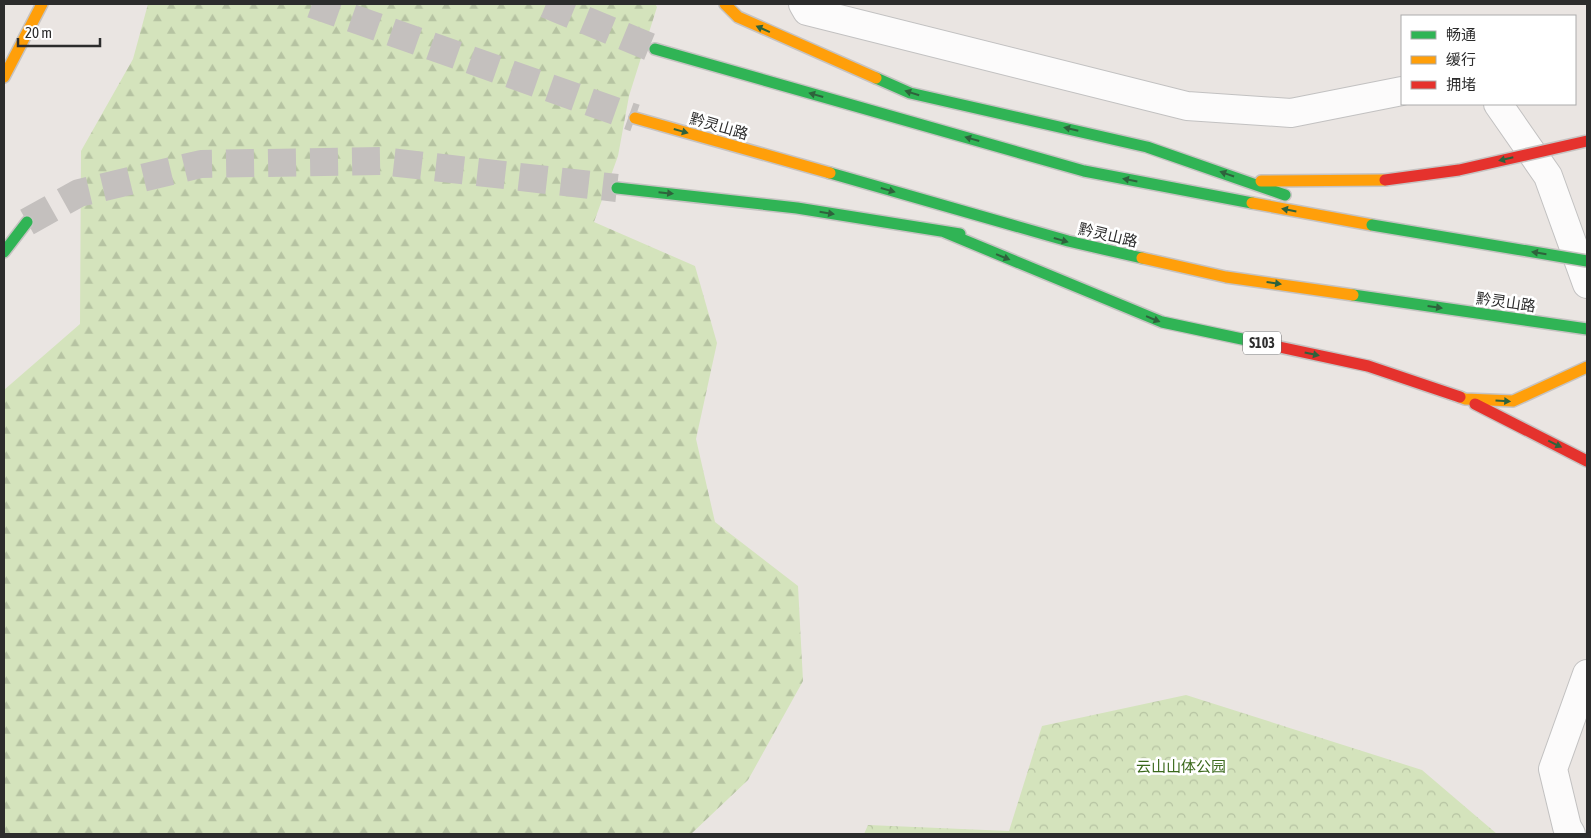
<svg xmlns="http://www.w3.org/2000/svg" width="1591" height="838" viewBox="0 0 1591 838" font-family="'Asap Condensed','Noto Sans SC',sans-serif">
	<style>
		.forest { fill: url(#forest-firs) }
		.park { fill: url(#park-crowns) }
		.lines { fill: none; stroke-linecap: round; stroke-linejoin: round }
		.highway-tunnel { stroke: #c4c0be; stroke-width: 28; stroke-dasharray: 28 14; stroke-linecap: butt }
		.street-casing { stroke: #c2c1c1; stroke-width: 30 }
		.fast-casing { stroke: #c6c3c2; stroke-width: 14 }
		.slow-casing { stroke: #c6c3c2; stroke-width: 14 }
		.jam-casing { stroke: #c6c3c2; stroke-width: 14 }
		.street { stroke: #fcfbfb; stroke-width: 28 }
		.fast { stroke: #30b455; stroke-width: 11 }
		.slow { stroke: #ff9f0a; stroke-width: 11 }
		.jam { stroke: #e5322d; stroke-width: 11 }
		.fast-bridge-casing { stroke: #c6c3c2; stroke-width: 14; stroke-linecap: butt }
		.jam-bridge-casing { stroke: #c6c3c2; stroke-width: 14; stroke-linecap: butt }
		.fast-bridge { stroke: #30b455; stroke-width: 11 }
		.jam-bridge { stroke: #e5322d; stroke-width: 11 }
		.oneway { fill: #2e623c }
		.labels { text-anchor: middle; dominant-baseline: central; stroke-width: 5; stroke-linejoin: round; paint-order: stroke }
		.shield { fill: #fff; stroke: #6b6b6b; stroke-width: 1 }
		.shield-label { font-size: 14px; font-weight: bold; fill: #2c2c2c }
		.street-label { font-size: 15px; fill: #2c2c2c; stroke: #fff }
		.park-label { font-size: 15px; fill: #3b691c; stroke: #fff }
	</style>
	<defs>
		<pattern id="forest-firs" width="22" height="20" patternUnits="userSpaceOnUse" patternTransform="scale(1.25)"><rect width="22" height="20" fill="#d4e3bc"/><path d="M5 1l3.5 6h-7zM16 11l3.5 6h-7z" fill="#b6c3a2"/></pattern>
		<pattern id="park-crowns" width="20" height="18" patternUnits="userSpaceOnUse" patternTransform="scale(1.25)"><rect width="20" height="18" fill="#d4e3bc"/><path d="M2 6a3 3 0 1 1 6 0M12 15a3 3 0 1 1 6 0" fill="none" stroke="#b6c3a2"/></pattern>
	</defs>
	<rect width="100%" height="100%" fill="#eae5e2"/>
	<path class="forest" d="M148 4H655L657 7 629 96 618 156 594 222 695 266 717 343 696 439 715 522 798 586 803 681 748 780 691 834H4V390L80 324 81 151 133 59Z"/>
	<path class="park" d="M1186 695 1422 770 1497 834H864L868 825 1009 831 1042 726Z"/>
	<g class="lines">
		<path class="highway-tunnel" d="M312 4 635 118
			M546 4 655 49
			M27 222 79 193 201 164 381 161 617 188"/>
		<g class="street-casing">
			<path id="street" d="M803 4 807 11 1187 106 1291 113 1402 91
				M1498 104 1548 176 1587 284
				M1571 834 1567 827 1553 769 1587 674"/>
		</g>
		<g class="fast-casing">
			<path id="fast" d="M655 49 1084 171 1252 203
				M876 78 910 93 1147 147 1285 195
				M830 173 1068 241 1142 258
				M617 188 797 208 960 234
				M942 231 1162 322 1256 342
				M4 252 27 222
				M1353 295 1587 329"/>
		</g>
		<g class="slow-casing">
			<path id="slow" d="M725 4 738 17 876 78
				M4 77 42 4
				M635 118 830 173
				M1261 181 1385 180
				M1252 203 1372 225
				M1142 258 1226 277 1353 295
				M1460 397 1465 399 1513 401 1587 367"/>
		</g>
		<g class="jam-casing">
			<path id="jam" d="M1256 342 1368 366 1460 397
				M1475 404 1587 461"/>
		</g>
		<use href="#street" class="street"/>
		<use href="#fast" class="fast"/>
		<use href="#slow" class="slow"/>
		<use href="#jam" class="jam"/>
		<g class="fast-bridge-casing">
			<path id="fast-bridge" d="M1372 225 1587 261"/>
		</g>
		<g class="jam-bridge-casing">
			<path id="jam-bridge" d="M1385 180 1459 170 1587 141"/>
		</g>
		<use href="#fast-bridge" class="fast-bridge"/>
		<use href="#jam-bridge" class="jam-bridge"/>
	</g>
	<defs><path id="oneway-solid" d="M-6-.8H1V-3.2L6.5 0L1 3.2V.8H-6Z" transform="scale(1.25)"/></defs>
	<g class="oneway">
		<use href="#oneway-solid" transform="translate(763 29) rotate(-156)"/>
		<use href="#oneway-solid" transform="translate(912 93) rotate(-163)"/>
		<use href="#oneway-solid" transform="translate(816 95) rotate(-164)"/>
		<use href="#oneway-solid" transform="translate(1071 129) rotate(-167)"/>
		<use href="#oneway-solid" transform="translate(681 131) rotate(16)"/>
		<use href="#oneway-solid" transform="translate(972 139) rotate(-164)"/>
		<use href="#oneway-solid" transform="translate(1506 159) rotate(167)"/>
		<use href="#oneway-solid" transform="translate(1227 174) rotate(-161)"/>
		<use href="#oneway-solid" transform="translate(1130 180) rotate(-169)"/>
		<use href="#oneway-solid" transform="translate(888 190) rotate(16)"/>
		<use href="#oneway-solid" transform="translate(666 193) rotate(6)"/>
		<use href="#oneway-solid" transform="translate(1289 210) rotate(-169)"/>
		<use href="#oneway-solid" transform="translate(827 213) rotate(9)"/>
		<use href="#oneway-solid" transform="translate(1061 240) rotate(16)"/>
		<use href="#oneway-solid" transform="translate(1539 253) rotate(-171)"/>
		<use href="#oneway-solid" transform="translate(1003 257) rotate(22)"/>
		<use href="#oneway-solid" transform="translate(1274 283) rotate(8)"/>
		<use href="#oneway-solid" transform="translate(1435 307) rotate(8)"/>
		<use href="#oneway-solid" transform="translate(1153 319) rotate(22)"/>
		<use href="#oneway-solid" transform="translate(1312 354) rotate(12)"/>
		<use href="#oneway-solid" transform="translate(1503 401) rotate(3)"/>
		<use href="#oneway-solid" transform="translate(1555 444) rotate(26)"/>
	</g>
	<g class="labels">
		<rect class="shield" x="1243" y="331.5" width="38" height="23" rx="4"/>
		<g class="shield-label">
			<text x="1262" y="343">S103</text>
		</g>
		<g class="street-label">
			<text transform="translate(719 126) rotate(16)">黔灵山路</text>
			<text transform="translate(1108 235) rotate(13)">黔灵山路</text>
			<text transform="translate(1506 302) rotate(8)">黔灵山路</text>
		</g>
		<g class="park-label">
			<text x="1181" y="766">云山山体公园</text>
		</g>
	</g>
	<rect width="1591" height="838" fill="none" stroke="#2c2c2c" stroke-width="10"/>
	<rect x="1401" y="15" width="175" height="90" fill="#ffffff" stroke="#ababab"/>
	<rect x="1411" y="31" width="25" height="8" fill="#30b455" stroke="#ababab"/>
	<text x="1446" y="40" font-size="15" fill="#2c2c2c">畅通</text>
	<rect x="1411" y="56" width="25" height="8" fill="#ff9f0a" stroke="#ababab"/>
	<text x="1446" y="65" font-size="15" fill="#2c2c2c">缓行</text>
	<rect x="1411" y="81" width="25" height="8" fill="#e5322d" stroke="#ababab"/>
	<text x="1446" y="90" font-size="15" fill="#2c2c2c">拥堵</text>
	<path d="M18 38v8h82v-8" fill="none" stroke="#2c2c2c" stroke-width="2.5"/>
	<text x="25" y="38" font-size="15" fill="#2c2c2c" stroke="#ffffff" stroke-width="4" paint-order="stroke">20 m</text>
</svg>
